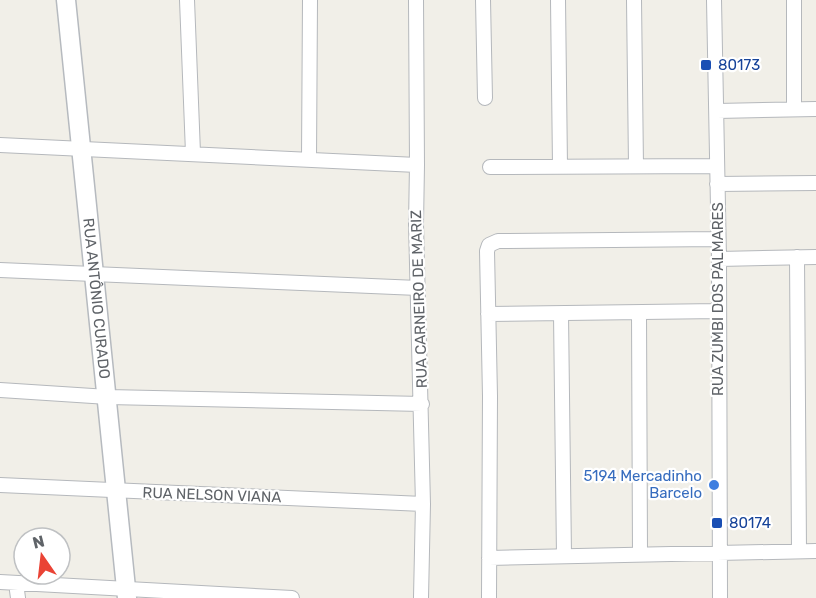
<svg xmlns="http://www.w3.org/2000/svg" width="816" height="598" viewBox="0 0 816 598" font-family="Rubik,sans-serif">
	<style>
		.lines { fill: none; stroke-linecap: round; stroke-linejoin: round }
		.street-casing { stroke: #b5b8bc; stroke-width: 16 }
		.secondary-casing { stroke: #b6babf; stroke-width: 21 }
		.street { stroke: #fff; stroke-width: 14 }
		.secondary { stroke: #fff; stroke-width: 18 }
		.transit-dot { fill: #1a4fb4; stroke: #fff; stroke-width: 2 }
		.shop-dot { fill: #3f7fe0; stroke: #fff; stroke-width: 2 }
		.labels { text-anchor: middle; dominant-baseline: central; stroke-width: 4.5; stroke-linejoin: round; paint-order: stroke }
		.transit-label { font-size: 15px; fill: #164399; stroke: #fff; text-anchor: start }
		.street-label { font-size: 15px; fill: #5f6368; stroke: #fff }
		.shop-label { font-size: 15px; fill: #366cbe; stroke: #fff; text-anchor: end }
	</style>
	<rect width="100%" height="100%" fill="#f1efe8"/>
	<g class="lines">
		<g class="street-casing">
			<path id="street" d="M187 0 193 153
				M416 0 417 165 416 224 423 504 421 598
				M483 0 485 98
				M558 0 560 166
				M634 0 636 166
				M714 0 719 259 720 598
				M794 0V109
				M717 111 816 109
				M0 145 417 165
				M309 159 310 0
				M490 167 717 166
				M717 184 816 183
				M797 257 799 551
				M719 259 816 257
				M0 270 418 288
				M639 313 640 555
				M488 314 719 311
				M561 314 564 556
				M0 390 108 397 422 404
				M0 485 423 504
				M489 558 816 551
				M0 582 292 598
				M16 583 18 598
				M489 598 490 396 487 251 489 245 498 241 718 239"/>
		</g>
		<g class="secondary-casing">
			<g id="secondary">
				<path id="s1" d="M66 0 127 598"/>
			</g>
		</g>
		<use href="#street" class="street"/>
		<use href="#secondary" class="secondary"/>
	</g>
	<g class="transit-dot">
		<rect x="700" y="59" width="12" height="12" rx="3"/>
		<rect x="711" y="517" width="12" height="12" rx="3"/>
	</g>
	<circle class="shop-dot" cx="714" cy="485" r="6"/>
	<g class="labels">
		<g class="transit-label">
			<text x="718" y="65">80173</text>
			<text x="729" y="523">80174</text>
		</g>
		<g class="street-label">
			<text stroke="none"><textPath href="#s1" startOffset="300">RUA ANTÔNIO CURADO</textPath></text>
			<text transform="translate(419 299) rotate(-92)">RUA CARNEIRO DE MARIZ</text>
			<text transform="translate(718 299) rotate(-90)">RUA ZUMBI DOS PALMARES</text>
			<text transform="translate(212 495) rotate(2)">RUA NELSON VIANA</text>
		</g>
		<g class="shop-label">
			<text x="702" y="476">5194 Mercadinho<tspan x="702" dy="17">Barcelo</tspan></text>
		</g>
	</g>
	<g transform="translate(42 556) rotate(346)"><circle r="28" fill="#ffffff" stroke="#bfc1c3" stroke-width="1.5"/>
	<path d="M0-4.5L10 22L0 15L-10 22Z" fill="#ea4335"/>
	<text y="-9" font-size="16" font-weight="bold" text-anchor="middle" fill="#5f6368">N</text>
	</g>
</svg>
